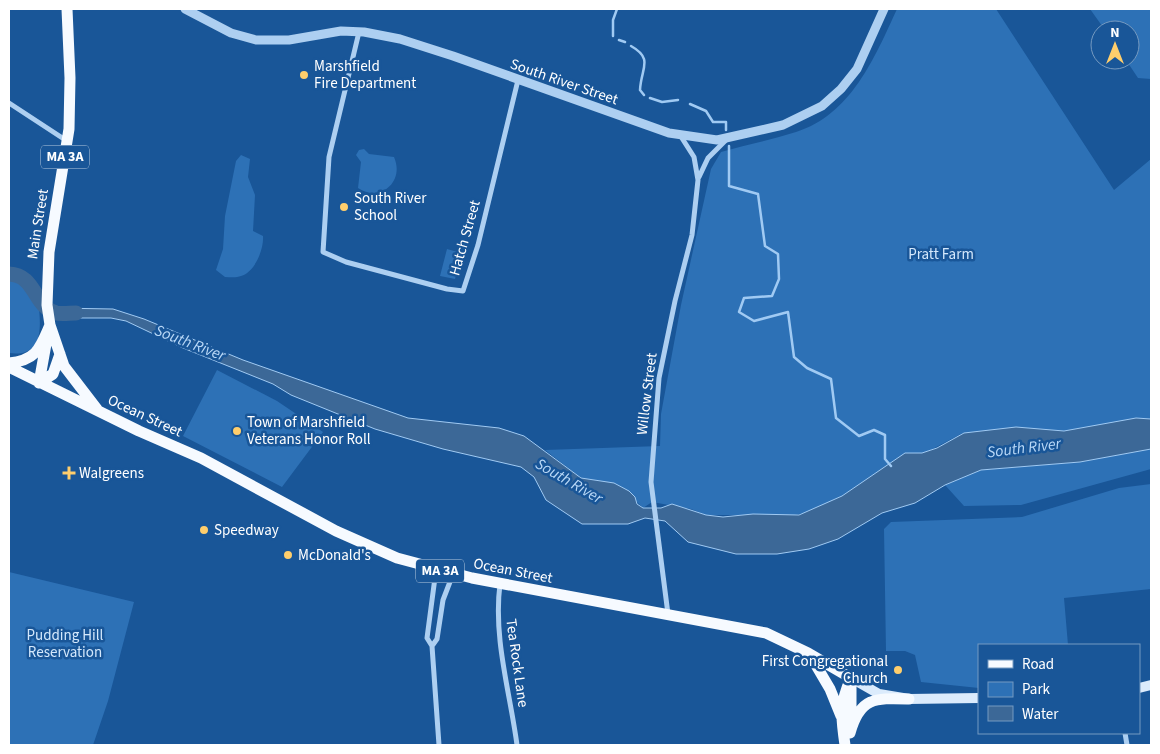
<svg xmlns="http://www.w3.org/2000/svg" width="1160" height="754" viewBox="0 0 1160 754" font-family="'Source Sans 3',sans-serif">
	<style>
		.green { fill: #2d71b6 }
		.water { fill: #3c6897; stroke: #a0caf3 }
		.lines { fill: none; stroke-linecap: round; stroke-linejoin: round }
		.stream { stroke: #a0caf3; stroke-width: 2.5 }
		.river { stroke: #3c6897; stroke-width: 15 }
		.minor { stroke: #adcff1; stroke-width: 5 }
		.tertiary { stroke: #adcff1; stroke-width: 9 }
		.secondary { stroke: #dbebfc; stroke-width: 10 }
		.primary { stroke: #f6faff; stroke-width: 11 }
		.poi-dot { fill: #ffce6c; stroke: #195698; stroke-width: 2 }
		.labels { text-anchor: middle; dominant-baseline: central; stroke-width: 5; stroke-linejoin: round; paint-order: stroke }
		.shield { fill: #195698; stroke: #bacce0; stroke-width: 1 }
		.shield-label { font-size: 14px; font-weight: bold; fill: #fff }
		.poi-label { font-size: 15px; fill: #fff; stroke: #195698; text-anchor: start }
		.street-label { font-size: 15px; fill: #fff; stroke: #195698 }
		.park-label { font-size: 15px; fill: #d4e8fc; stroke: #195698 }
		.water-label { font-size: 16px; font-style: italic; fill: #b9d8f7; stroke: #195698 }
	</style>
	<rect width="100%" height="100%" fill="#195698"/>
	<path class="green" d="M897 9H996L1114 190 1151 159V419L1136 418 1066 435 963 433 843 496 809 512 794 515H706L691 509 652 502 643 508 622 487 581 478 545 450 660 446 661 414 681 305 711 169 721 152C746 145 771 140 796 132 851 115 875 57 897 9Z
		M1090 9H1151V79L1138 78 1126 60H1130V30H1105Z
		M364 149 369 154 394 157C405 182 380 203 358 188L361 162 356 155 359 150Z
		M241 155 250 159 248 177 255 195 253 231 263 236C264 249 255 272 241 276 236 278 230 277 225 277L216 270 223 249 225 216 236 161Z
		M447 249 461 253 455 279 440 276Z
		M9 266 11 268 10 277C24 281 28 292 38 300 41 324 45 358 9 353Z
		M217 370 277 401 323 432 282 487 183 436Z
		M1151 449V469L1021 505 964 506 945 485 981 470 1080 462Z
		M1151 484V589L1064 598 1068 645H979V688L921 682 915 655 905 651H886L884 529 891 522 1022 517 1119 488Z
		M9 572 134 602 108 701 93 745H9Z"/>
	<path class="water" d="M56 308 113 309 144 319 243 360 408 418 499 428 524 436 581 478 614 483 629 491 635 497 637 504 643 508H661L672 504 706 515 723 517 753 514 799 515 842 496 905 453H922L937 448 964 433 1016 427 1064 431 1136 418 1151 419V449L1080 462 981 470 945 485 915 503 882 513 838 539 809 549 777 554H736L688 542 665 521 645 518 628 524H582L546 500 534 477 521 467 443 449 375 429 291 395 273 384 183 348 126 321 111 318H56Z"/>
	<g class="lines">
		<path class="stream" d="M613 36V20L617 9
			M619 40 625 42
			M631 46C654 59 641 68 640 90L644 95
			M650 98 662 102 678 100
			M690 104 706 111 713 122H726V130
			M729 146V186L758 194 765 246 778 254 779 279 772 296 744 298 739 312 754 321 788 312 794 357 807 368 831 379 836 418 859 436 874 430 885 435V459L891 466"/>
		<path class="river" d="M9 274C36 275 33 306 56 313 61 314 70 313 76 313"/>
		<path class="minor" d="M359 32 329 157 323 252 346 262 447 289 463 291 478 245 518 80
			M9 103 67 141
			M699 177 708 158 726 140
			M436 570 427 638 432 646 439 745
			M500 584C493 638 510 692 517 745
			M668 614 651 482 659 378 675 301 692 235 698 180 694 157 680 135
			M432 646 437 639 443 600 453 574
			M1125 733 1127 745"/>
		<path class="tertiary" d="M185 9 231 33 256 40H289L341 31 364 32 400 39 453 56 669 133 717 140 783 125 822 106 841 89 857 69 884 9"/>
		<path class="secondary" d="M851 678 879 694 909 699 979 698
			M1139 688 1151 685"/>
		<path class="primary" d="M67 9 70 78 69 129 49 252 47 305 50 325 64 366 97 409
			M9 363C37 360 40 348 50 325
			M9 367 139 431 201 458 336 531 397 558 472 578 766 633 808 653 851 678
			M39 383 46 344
			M39 383 53 374 60 354
			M810 655 830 689 841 716
			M851 723V684
			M850 733C860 697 875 698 909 699
			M845 745C841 718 839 704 851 678"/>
	</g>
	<g class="poi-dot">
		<circle cx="304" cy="75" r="5"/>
		<circle cx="344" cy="207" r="5"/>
		<circle cx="237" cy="431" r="5"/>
		<path d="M66.5 465.5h5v5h5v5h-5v5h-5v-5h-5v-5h5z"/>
		<circle cx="204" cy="530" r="5"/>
		<circle cx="288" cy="555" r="5"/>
		<circle cx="898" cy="670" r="5"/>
	</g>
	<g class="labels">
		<g class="shield">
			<rect x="41" y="145.5" width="48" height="23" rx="4"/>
			<rect x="416" y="559.5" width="48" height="23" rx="4"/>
		</g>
		<g class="shield-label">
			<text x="65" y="157">MA 3A</text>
			<text x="440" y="571">MA 3A</text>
		</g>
		<g class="poi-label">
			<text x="314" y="66">Marshfield<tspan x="314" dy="17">Fire Department</tspan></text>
			<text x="354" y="198">South River<tspan x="354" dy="17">School</tspan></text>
			<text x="247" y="422">Town of Marshfield<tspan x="247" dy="17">Veterans Honor Roll</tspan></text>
			<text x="79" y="473">Walgreens</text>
			<text x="214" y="530">Speedway</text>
			<text x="298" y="555">McDonald's</text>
			<text x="888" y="661" text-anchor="end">First Congregational<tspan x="888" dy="17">Church</tspan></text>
		</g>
		<g class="street-label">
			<text transform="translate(564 82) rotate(19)">South River Street</text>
			<text transform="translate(38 224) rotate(-81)">Main Street</text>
			<text transform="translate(465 238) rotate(-74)">Hatch Street</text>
			<text transform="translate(647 394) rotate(-83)">Willow Street</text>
			<text transform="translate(145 416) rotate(25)">Ocean Street</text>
			<text transform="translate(513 571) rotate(11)">Ocean Street</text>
			<text transform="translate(517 663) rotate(82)">Tea Rock Lane</text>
		</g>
		<g class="park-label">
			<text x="941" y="254">Pratt Farm</text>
			<text x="65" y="635">Pudding Hill<tspan x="65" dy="17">Reservation</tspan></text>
		</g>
		<g class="water-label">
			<text transform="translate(190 343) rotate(21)">South River</text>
			<text transform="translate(1024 448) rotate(-7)">South River</text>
			<text transform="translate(569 481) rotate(30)">South River</text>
		</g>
	</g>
	<rect width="1160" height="754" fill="none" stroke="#ffffff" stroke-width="20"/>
	<rect x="978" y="644" width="162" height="90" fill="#195698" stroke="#759ac1"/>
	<rect x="988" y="660" width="25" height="8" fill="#f6faff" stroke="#759ac1"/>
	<text x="1022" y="669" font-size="15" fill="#ffffff">Road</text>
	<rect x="988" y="682" width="25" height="15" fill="#2d71b6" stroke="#759ac1"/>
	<text x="1022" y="694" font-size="15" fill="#ffffff">Park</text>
	<rect x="988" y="706" width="25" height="15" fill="#3c6897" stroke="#759ac1"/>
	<text x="1022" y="719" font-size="15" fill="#ffffff">Water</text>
	<g transform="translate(1115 45)"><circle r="24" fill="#195698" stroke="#759ac1"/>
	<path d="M0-4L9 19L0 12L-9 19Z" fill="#ffce6c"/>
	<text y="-8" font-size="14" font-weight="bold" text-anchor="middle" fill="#ffffff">N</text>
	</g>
</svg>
